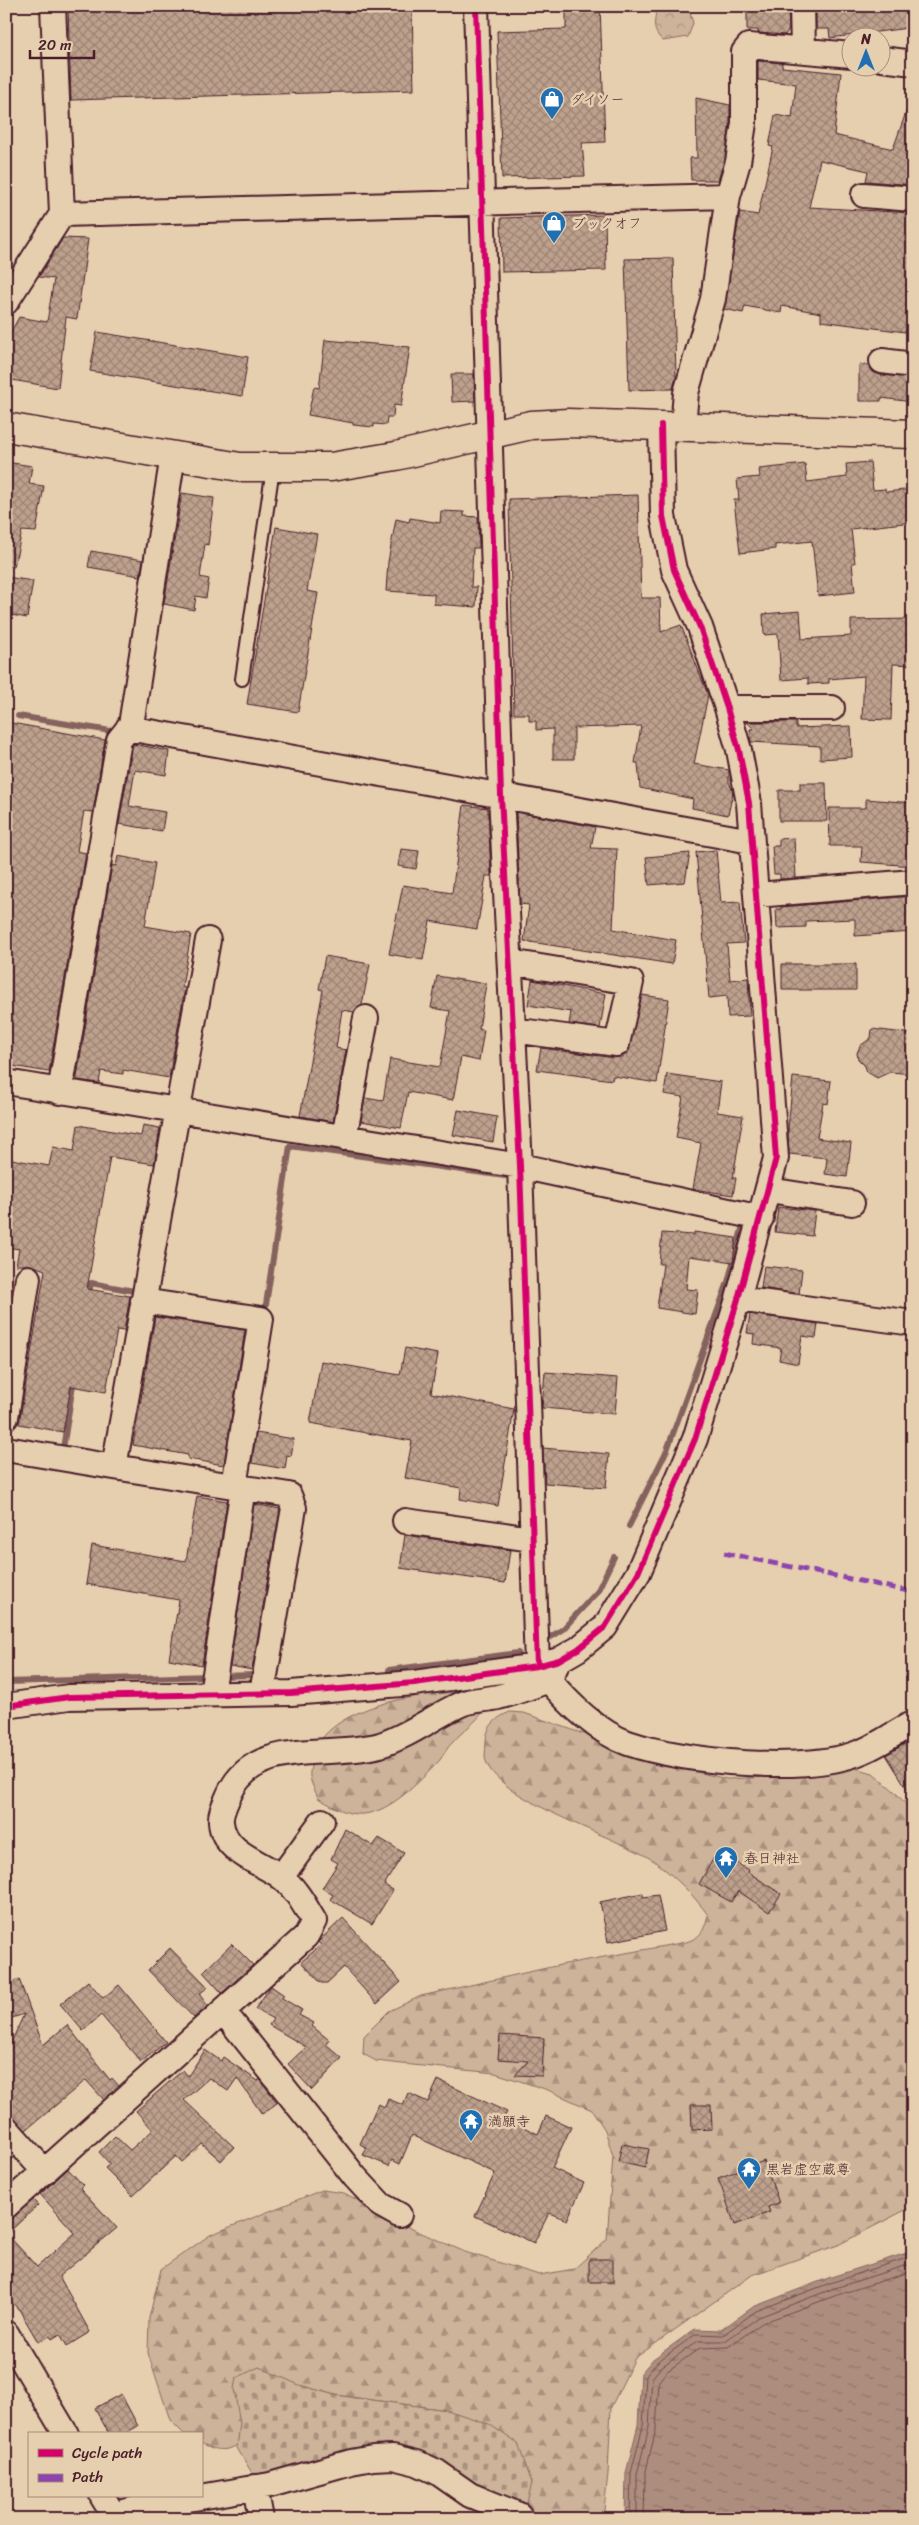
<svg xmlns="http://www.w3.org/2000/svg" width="919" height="2525" viewBox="0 0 919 2525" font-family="Sriracha,'Klee One',sans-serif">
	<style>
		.forest { fill: url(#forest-firs); stroke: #8c6962 }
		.cemetery { fill: url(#cemetery-stones); stroke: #8c6962 }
		.park { fill: url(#park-crowns); stroke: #8c6962 }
		.water { fill: url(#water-ripples); stroke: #85625d }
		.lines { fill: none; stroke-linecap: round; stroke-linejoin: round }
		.shore { stroke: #724b4c; stroke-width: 1 }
		.stream { stroke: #85625d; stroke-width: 6 }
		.building { fill: url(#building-cross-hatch); stroke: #4a1f2b }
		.lane-casing { stroke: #4a1f2b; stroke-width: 16 }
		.street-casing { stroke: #4a1f2b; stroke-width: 28 }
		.secondary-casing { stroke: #4a1f2b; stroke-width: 31 }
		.lane { stroke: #e6cfaf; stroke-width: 12 }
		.street { stroke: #e6cfaf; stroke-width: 24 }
		.secondary { stroke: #e6cfaf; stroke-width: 28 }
		.quiet { stroke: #8e44ad; stroke-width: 5; stroke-dasharray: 10 5; stroke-linecap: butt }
		.cycleway-casing { stroke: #e6cfaf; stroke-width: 9 }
		.cycleway { stroke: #d6006c; stroke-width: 6 }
		.labels { text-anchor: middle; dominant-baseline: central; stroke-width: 5; stroke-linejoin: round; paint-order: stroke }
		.poi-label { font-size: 14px; fill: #4a1f2b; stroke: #e6cfaf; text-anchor: start }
	</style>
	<defs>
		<pattern id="forest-firs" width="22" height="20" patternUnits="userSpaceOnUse" patternTransform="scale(1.25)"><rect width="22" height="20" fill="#cdb399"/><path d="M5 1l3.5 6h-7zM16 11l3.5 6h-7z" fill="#a8917d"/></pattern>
		<pattern id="cemetery-stones" width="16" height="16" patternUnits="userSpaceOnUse" patternTransform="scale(1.25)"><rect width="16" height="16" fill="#cdb399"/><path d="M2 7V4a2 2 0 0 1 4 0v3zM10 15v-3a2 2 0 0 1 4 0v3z" fill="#a8917d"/></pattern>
		<pattern id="park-crowns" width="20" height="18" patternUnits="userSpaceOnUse" patternTransform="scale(1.25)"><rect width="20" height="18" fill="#cdb399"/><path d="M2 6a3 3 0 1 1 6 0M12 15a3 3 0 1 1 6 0" fill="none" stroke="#a8917d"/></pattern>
		<pattern id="water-ripples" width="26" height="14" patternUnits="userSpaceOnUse" patternTransform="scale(1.25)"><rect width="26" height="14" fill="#ad8e7e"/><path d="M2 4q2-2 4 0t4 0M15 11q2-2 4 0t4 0" fill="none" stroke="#8f7367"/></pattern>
		<pattern id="building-cross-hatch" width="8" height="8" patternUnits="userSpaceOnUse" patternTransform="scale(1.25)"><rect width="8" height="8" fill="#bda18d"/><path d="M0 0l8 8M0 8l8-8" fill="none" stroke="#9c8373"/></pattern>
	</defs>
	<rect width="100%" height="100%" fill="#e6cfaf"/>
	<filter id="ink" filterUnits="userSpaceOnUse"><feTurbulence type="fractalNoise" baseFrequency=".02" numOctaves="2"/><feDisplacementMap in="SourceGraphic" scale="10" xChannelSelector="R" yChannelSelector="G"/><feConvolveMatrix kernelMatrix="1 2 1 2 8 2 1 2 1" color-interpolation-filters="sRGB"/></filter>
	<g filter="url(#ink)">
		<path class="forest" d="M464 1692 485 1709C476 1723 463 1730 453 1742 447 1747 444 1755 439 1761 420 1781 387 1817 357 1814 343 1813 330 1805 318 1798 316 1792 311 1784 310 1777 309 1770 313 1760 315 1754 318 1748 319 1741 323 1737 352 1703 422 1693 464 1692Z
			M510 1712 524 1713 684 1769 727 1779 768 1777 844 1765 873 1773 894 1791 913 1812V2206L838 2245 752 2275 635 2358 611 2407 608 2474 603 2519H527L447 2410 335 2395 299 2385C285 2399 248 2443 231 2448 220 2452 211 2448 201 2443V2434H184L170 2420 148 2353 149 2318 161 2269 210 2235 322 2190 344 2193 410 2228 465 2252 539 2275 574 2269 607 2239 613 2156 605 2130 592 2110 548 2090 495 2073 402 2064 376 2061 363 2054 364 2036 389 2011 421 1996 560 1965 686 1942C702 1937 704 1930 708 1915 693 1894 674 1876 654 1861 621 1838 491 1799 485 1757 485 1752 486 1747 486 1742 486 1726 497 1717 510 1712Z"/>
		<path class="cemetery" d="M259 2367 299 2385 335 2395 447 2410 489 2424 518 2444 532 2483 525 2510 397 2454 258 2483 237 2448 240 2423 234 2389 236 2378Z"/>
		<path class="park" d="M656 6H688L693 23 688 37 663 41C650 29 656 22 656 6Z"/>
		<path class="water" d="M913 2251V2519H625L626 2473 638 2425 641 2373 653 2359 695 2329 721 2330 753 2307 831 2277Z"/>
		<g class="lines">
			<path class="shore" d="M630 2519 631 2473 643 2426 646 2376 657 2362 696 2334 723 2335 756 2311 833 2282 913 2256
				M637 2519V2474L649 2427 652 2378 661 2367 698 2341H725L759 2317 835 2288 913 2263
				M644 2519 645 2475 656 2429 659 2381 666 2372 700 2348 728 2347 762 2323 837 2295 913 2271"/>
			<path class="stream" d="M18 716 117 732
				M88 1297 91 1283 134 1291
				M260 1310 265 1311 290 1146 505 1176
				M62 1455 74 1378
				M629 1526 667 1450 728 1282 742 1229
				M542 1642 563 1629 597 1592 614 1557
				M389 1670 518 1653
				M220 1676 254 1675
				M6 1682 210 1676"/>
		</g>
		<path class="building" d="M68 6H412L414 90 71 100Z
			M566 6H600L605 142 582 143 585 176 502 178 497 31 566 29Z
			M816 6H840V9L905 6 908 28 830 38 829 29H816Z
			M788 9 789 29 785 35 758 33V30H747V10Z
			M758 61 782 63V67L841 73 834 135 893 149 910 101H913V185L866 181 868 171 820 160 809 207 913 213V333L821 321V313L782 306 781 313 745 306 743 313 724 309 740 212 758 215 773 147 769 146 775 115 792 118 796 84 758 80Z
			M696 98 730 105V123L725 159 718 180H691L690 158H697Z
			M605 215 606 270 502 272 501 218Z
			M63 238 88 239 77 319 66 317 58 388 6 379V341L19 317 47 322 54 279 39 277Z
			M673 258 676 377 673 389 629 390 625 259Z
			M97 332 248 357 242 396 90 371Z
			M325 340 410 347 401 406 394 405 393 417H387L386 425 374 424V427L353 425V423L308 415 314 387 319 388Z
			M859 365H869L873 372 880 375 913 378V402L881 398V401H859Z
			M451 374H474L475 401 452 402Z
			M6 462 32 466 29 484 44 486 36 532 22 531 14 567 6 566Z
			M870 462 873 490 885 489 886 492 913 489V522L851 529 855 563H852L855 592 818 596 812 541 775 545V549L740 553 734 500H739L737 479 760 477 759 469 805 464 807 482 847 477 846 464Z
			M182 493 214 498 208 545 205 544 200 577 209 579 206 598 196 596 194 610 164 604Z
			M638 495 641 598H660L661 632 681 625 708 695 694 764 729 770V782L733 792 728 815 692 808 693 799 640 788 638 763H635L641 726 574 728V759H553V729L536 730V721H529V714H514L509 499Z
			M441 511 464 512V516L478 517 479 548H473L471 587H477L476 607 434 604V594L386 591 388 562 396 519 409 522 410 518 440 523Z
			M276 527 317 534 307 591 318 593 298 712 247 704Z
			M91 551 143 560 140 576 88 567Z
			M6 577 33 581 27 618 6 614Z
			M800 611 802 639 851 636V620L913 619V665L893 664 891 720 862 719 864 676 829 679V683L808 684V678L781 680 778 634 764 635 763 614Z
			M6 722 105 740 93 812 84 811 77 851 86 853 49 1072 6 1065Z
			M747 722H796V728L851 726 852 757 820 759V746L751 742 750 729H754Z
			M133 744 169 751 166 775 135 770 129 806 165 812 162 831 119 824Z
			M800 783H826L827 821H779V790H800Z
			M866 799 913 803V866L861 862 862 846H830L829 808H866Z
			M464 805 488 808 491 876H486L477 929 430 921 423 960 389 954 403 885 452 893Z
			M516 812 595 827 591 848 617 849 613 929 676 940 672 964 524 941 529 905 520 904Z
			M794 838 796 878 780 879V874H774L772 846H779V839Z
			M401 849 419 851 416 869 398 866Z
			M716 850 721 903 740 902 744 943 727 944 730 980 748 978 750 1016 728 1017 727 996 709 998 696 852Z
			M690 853 685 882 649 885 646 857Z
			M118 856 155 863 145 926 191 934 182 987 185 988 169 1078 123 1070V1074L101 1071 99 1083 77 1080V1077L112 865 116 866Z
			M913 896V932L855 936V919L806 921V927L777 928 776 909H781V907Z
			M325 956 370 964 362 1005 354 1012 342 1010 336 1048 346 1050 333 1122 300 1116 323 990 319 989Z
			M782 964H856V990H782Z
			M437 976 486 984 479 1029 484 1030 479 1061 461 1057 453 1100 408 1092 401 1128 361 1121 365 1098 383 1101 390 1059 440 1067 450 1011 431 1008Z
			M532 980 606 994 600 1028 569 1024 571 1012 528 1005Z
			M642 995 669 999 657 1083 613 1076 612 1080 537 1070 541 1048 615 1058 627 1053Z
			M872 1029 913 1034V1074L890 1072 877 1078 867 1072 865 1066 858 1059 857 1053 860 1046 871 1038Z
			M667 1074 721 1082 717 1112 743 1116 733 1178H736L733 1195 693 1189 701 1143 676 1138 683 1097 664 1094Z
			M793 1077 831 1081 828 1104 823 1103 817 1138 851 1143 847 1177 825 1174 827 1158 789 1154 788 1129Z
			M458 1110 497 1117 493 1142 453 1135Z
			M78 1125 141 1136 143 1125 160 1128 154 1164 110 1157 87 1289 130 1296 124 1331 117 1330 106 1392 71 1386 63 1432 19 1424 45 1270 31 1265H16L19 1249 6 1247V1158L49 1166 53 1147 74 1151Z
			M778 1207 815 1211 812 1236 775 1232Z
			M694 1232 736 1238 733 1262 689 1256 686 1289 698 1290 695 1314 657 1308 663 1264H659L662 1233 694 1235Z
			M764 1266 802 1270 799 1294 761 1288Z
			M750 1314 818 1324 816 1338 802 1336 798 1364 779 1360 781 1348 753 1344 754 1334 747 1333Z
			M155 1317 245 1330 224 1465 188 1459V1455L133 1445Z
			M405 1348 438 1354 431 1393 514 1409 498 1506 460 1499 461 1488 405 1478 412 1441 310 1423 321 1361 400 1375Z
			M545 1372 618 1378 615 1414 542 1408Z
			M256 1433 294 1439 291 1456 287 1455 285 1469 252 1463Z
			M543 1448 609 1454 606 1488 545 1483Z
			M197 1496 227 1501 202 1665 169 1659 179 1600 86 1584 92 1545 186 1561Z
			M254 1504 280 1509 252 1670 230 1666Z
			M405 1535 510 1550 505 1583 400 1568Z
			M913 1739V1798L886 1755Z
			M345 1829 373 1846 379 1838 404 1853 384 1885 393 1890 372 1924 330 1899 333 1895 322 1888 338 1863 331 1859Z
			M717 1852 749 1870 748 1872 781 1894 769 1912 738 1891 731 1902 699 1884Z
			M643 1893V1897L658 1895 665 1931 608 1942 600 1902Z
			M343 1918 401 1982 377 2004 344 1967 327 1983H321L301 1962 321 1945 318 1942 320 1940Z
			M232 1944 253 1965 222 1993 203 1972Z
			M170 1948 208 1987 199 1994 208 2006 194 2018 148 1970Z
			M19 1979 43 2045 67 2025 110 2080 112 2078 119 2086 104 2100 86 2080 26 2130 6 2111V2054L24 2014 6 2020V1984Z
			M88 1981 103 1998 119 1985 166 2042 141 2062 101 2015 83 2031 60 2004Z
			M271 1986 284 1995 282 1998 302 2010 299 2015 314 2023 312 2026 329 2040 326 2044 342 2058 312 2090 288 2064 306 2047 269 2025 273 2019 255 2009Z
			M500 2035 544 2038 542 2076 515 2075 528 2061 498 2059Z
			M205 2050 221 2061 223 2057 258 2081 260 2079 277 2103 262 2114 237 2078 228 2091 209 2078 184 2100 234 2147 221 2161 202 2144 182 2162 176 2156 133 2196 105 2168 110 2164 99 2152 115 2136 130 2150 153 2130 136 2111 183 2070 188 2076Z
			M438 2080 507 2112 504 2118 538 2134 546 2116 571 2127 552 2168 584 2183 567 2220 549 2213 534 2243 475 2216 495 2173 412 2135 400 2164 392 2160 389 2166 363 2155 367 2148 360 2144 378 2104 385 2107 388 2099 403 2105 408 2093 428 2102Z
			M691 2105H711L712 2129 692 2130Z
			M622 2144 649 2149 645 2168 618 2162Z
			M764 2161 779 2203 768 2207 770 2212 735 2225 718 2178Z
			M68 2169 83 2185 80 2188 117 2228 59 2276 90 2332 67 2346 60 2334 52 2339 50 2336 38 2342 20 2311 6 2296V2219L15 2216 33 2200 38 2205 7 2234 37 2267 75 2233 40 2194Z
			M589 2259H613V2282H589Z
			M121 2394 138 2426 124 2434H109L95 2408Z"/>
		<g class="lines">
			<g class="lane-casing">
				<path id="lane" d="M242 679 273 468"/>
			</g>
			<g class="street-casing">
				<path id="street" d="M476 6 501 795 520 1166 537 1666
					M802 6 803 49
					M882 59 913 63
					M864 195 913 199
					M62 214 728 196
					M6 302 62 214 53 6
					M882 361 913 365
					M683 426 686 393 713 299 728 196 738 162 744 123V52L749 46 852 55
					M727 708H832
					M128 728 751 841
					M756 895 913 882
					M208 940 114 1467 289 1495 294 1508 262 1693
					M510 962 631 982 617 1044 513 1030
					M6 1082 520 1166 761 1218
					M60 1092 119 740 131 725 173 455
					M344 1138 366 1018
					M769 1190 852 1203
					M738 1299 913 1323
					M143 1301 261 1319 234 1486
					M6 1417 28 1278
					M6 1449 114 1467
					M405 1521 532 1539
					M549 1680C568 1703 599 1733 628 1743 683 1762 810 1775 863 1751 880 1744 896 1732 913 1723
					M212 1694 243 1487
					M6 1706 69 1697 291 1693 414 1683 537 1666 559 1660 578 1649 605 1627 638 1573 695 1439 738 1299 776 1158 749 803 739 750 727 708 700 627 674 570 663 516 661 425
					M281 1877 322 1821
					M223 2011 355 2177 381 2205 399 2215
					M6 2128 45 2172
					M6 2206 306 1936 314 1921C305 1906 295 1887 280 1876 260 1862 223 1852 221 1822 220 1814 225 1804 228 1797 252 1736 330 1759 380 1745 409 1736 434 1716 461 1704 472 1699 486 1700 498 1697 515 1693 532 1686 549 1680L559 1660
					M6 2333 66 2434
					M255 2487 261 2519
					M102 2496 116 2519
					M113 2515 142 2507 270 2485 351 2462 373 2458 393 2457 417 2463 437 2472 470 2495 519 2515"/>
			</g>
			<g class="secondary-casing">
				<path id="secondary" d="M6 427 240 467H331L396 456 531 425 568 423 913 434"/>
			</g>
			<use href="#lane" class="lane"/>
			<use href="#street" class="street"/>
			<use href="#secondary" class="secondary"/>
			<path class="quiet" d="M724 1553 913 1592"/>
			<g class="cycleway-casing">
				<path id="cycleway" d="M476 6 501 795 520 1166 537 1666
					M6 1706 69 1697 291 1693 414 1683 537 1666 559 1660 578 1649 605 1627 638 1573 695 1439 738 1299 776 1158 749 803 739 750 727 708 700 627 674 570 663 516 661 425"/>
			</g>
			<use href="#cycleway" class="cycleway"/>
		</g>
	</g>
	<defs>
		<g id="shop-pin" transform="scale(1.25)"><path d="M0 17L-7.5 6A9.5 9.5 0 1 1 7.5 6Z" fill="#1f6fb2" stroke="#e6cfaf"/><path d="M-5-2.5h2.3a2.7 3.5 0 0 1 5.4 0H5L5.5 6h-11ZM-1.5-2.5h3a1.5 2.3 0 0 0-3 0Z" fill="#fff"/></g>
		<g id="temple-pin" transform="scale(1.25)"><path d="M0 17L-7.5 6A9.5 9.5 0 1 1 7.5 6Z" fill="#1f6fb2" stroke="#e6cfaf"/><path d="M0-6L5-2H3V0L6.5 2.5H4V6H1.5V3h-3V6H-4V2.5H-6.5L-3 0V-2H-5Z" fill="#fff"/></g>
	</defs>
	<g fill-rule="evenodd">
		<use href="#shop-pin" x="552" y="99"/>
		<use href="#shop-pin" x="554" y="223"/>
		<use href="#temple-pin" x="726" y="1858"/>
		<use href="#temple-pin" x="471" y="2121"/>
		<use href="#temple-pin" x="749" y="2169"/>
	</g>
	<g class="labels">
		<g class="poi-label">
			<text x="570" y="99">ダイソー</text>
			<text x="572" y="223">ブックオフ</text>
			<text x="744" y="1858">春日神社</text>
			<text x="488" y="2121">満願寺</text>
			<text x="766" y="2169">黒岩虚空蔵尊</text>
		</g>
	</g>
	<rect width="919" height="2525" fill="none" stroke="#e6cfaf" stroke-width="25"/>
	<rect x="12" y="12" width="894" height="2500" fill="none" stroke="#4a1f2b" stroke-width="2" filter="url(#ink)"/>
	<rect x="28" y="2432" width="175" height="65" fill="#e6cfaf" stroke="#a8897a"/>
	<rect x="38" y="2449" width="25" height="8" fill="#d6006c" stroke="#a8897a"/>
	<text x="72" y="2458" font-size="15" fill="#4a1f2b">Cycle path</text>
	<rect x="38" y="2474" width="25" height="8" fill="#8e44ad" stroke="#a8897a"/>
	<text x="72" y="2482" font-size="15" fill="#4a1f2b">Path</text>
	<g transform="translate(866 52)"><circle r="24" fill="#e6cfaf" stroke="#a8897a"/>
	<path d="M0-4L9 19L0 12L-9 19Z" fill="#1f6fb2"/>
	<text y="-8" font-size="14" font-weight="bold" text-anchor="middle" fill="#4a1f2b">N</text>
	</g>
	<path d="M30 50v8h64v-8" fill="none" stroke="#4a1f2b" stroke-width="2.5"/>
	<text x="38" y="50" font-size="15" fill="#4a1f2b" stroke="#e6cfaf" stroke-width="4" paint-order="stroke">20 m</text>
</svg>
